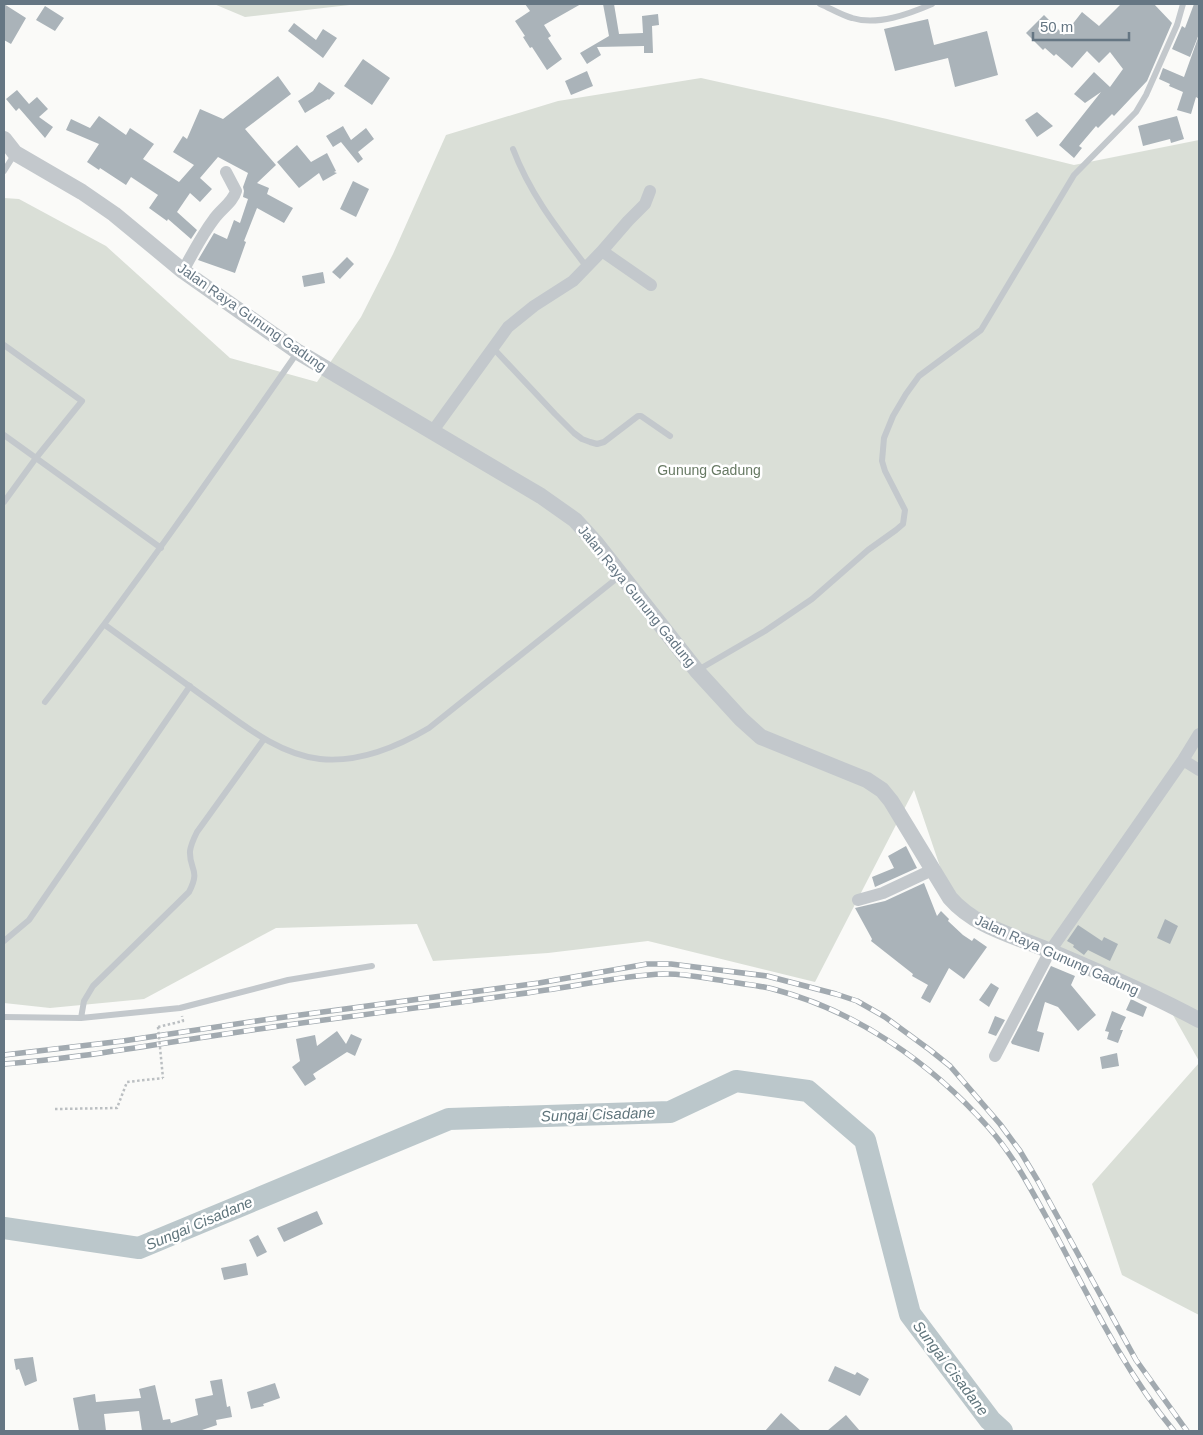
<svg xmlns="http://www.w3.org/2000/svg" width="1203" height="1435" viewBox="0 0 1203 1435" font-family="Helvetica,sans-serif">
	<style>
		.green { fill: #dadfd7 }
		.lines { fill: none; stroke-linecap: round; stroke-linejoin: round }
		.river { stroke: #bbc7cb; stroke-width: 22 }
		.building { fill: #aab3b9 }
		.path { stroke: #bbbfc2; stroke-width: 2.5; stroke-dasharray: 2.5 2.5; stroke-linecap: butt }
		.service { stroke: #c3c8cc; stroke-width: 6 }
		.minor { stroke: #c3c8cc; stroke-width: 12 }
		.tertiary { stroke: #c3c8cc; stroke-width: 16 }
		.rail-casing { stroke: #a2aab0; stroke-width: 5.5 }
		.rail { stroke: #fff; stroke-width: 4; stroke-dasharray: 11; stroke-linecap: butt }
		.path-bridge { stroke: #bbbfc2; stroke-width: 2.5; stroke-dasharray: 2.5 2.5; stroke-linecap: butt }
		.labels { text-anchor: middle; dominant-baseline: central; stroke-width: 5; stroke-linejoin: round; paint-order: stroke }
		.street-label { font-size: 14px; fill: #657683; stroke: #fff }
		.park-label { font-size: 14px; fill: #687a64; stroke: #fff }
		.water-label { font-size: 15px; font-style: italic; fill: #60757c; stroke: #fff }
	</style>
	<rect width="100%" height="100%" fill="#fafaf8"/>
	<path class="green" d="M214 4H358L245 17Z
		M701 78 887 119 1074 165 1199 140V1061L1169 1008 1050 951 950 896 914 790 815 982 648 941 548 953 433 961 417 924 276 928 144 999 50 1008 4 1003V198L19 199 106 246 230 358 317 382 361 317 393 254 446 135 558 101Z
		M1199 1063V1315L1122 1275 1092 1184Z"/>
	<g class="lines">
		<path class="river" d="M4 1228 139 1248 449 1119 670 1112 736 1081 808 1091 865 1140 910 1314 990 1420 1002 1431"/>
	</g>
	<path class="building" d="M4 4 26 18 11 44 4 40Z
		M525 4H581L544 25 551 36 548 38 562 59 547 70 532 47 530 48 523 37 525 36 515 21 530 11Z
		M603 4H614L619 34 643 33 642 16 658 14 659 25 652 26 653 53H644V46L597 47 601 55 587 64 580 53 609 36Z
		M1121 4H1154L1172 23 1147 81 1114 116 1112 114 1098 128 1096 126 1079 146 1082 148 1074 158 1059 145 1101 92 1085 103 1074 94 1094 72 1110 87 1123 69 1110 52 1099 63 1087 51 1072 68 1056 54 1054 56 1045 48 1043 50 1026 33 1044 15 1064 35 1082 12 1099 26Z
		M1194 4H1199V34L1190 57 1172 49 1182 26 1185 28Z
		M45 6 64 18 55 31 36 20Z
		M928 19 934 45 987 31 998 75 955 87 948 58 895 71 884 29Z
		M294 23 316 40 323 29 337 38 323 58 288 31Z
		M1198 38H1199V99L1196 97 1191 114 1177 110 1183 92 1169 86 1170 84 1159 79 1163 68 1184 77Z
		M363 59 390 78 372 105 344 86Z
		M587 71 593 86 571 95 565 81Z
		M278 76 291 94 245 129 276 165 257 183 269 188 267 194 293 208 284 223 257 208 244 241 246 242 235 273 198 260 214 233 227 239 234 220 240 223 248 199 243 197 244 191 243 187 248 173 218 157 200 178 212 189 200 202 190 193 177 212 197 230 191 239 168 219 167 221 149 208 158 195 131 177 126 185 100 168 99 170 87 162 99 144 66 130 71 119 90 128 99 116 126 135 130 128 154 144 143 159 179 182 194 165 173 152 183 136 187 139 200 109 223 119Z
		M319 82 335 93 329 100 328 99 305 113 298 101 313 91Z
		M17 90 29 104 37 97 48 109 39 117 53 127 45 138 19 108 16 111 6 99Z
		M1037 112 1053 126 1037 137 1025 120Z
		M1177 116 1184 139 1171 143 1170 139 1143 146 1138 126Z
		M343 126 351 140 366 128 374 139 358 152 363 159 358 163 341 142 333 147 326 136Z
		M297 145 311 162 327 153 336 171 334 172 337 173 323 181 319 173 299 188 277 162Z
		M353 181 369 189 356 217 340 209Z
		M347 257 354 264 340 279 332 272Z
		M323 272 325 283 304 287 302 276Z
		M906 846 917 868 875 887 872 877 894 868 888 856Z
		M924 883 937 916 941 911 949 919 948 921 963 935 972 941 974 938 987 947 964 979 949 968 930 1003 921 998 928 985 912 976 913 974 871 941 872 939 855 908 885 901Z
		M1165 919 1178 926 1170 944 1157 938Z
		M1078 925 1102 941 1104 937 1118 944 1110 961 1088 950 1084 955 1073 947 1074 945 1067 941Z
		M1051 966 1075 976 1071 985 1096 1015 1078 1031 1058 1007 1045 1002 1037 1031 1044 1033 1039 1052 1012 1044 1011 1042Z
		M991 983 999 988 989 1007 979 1000Z
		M1131 999 1147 1007 1143 1017 1126 1010Z
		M1112 1011 1126 1017 1120 1030H1123L1118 1043 1107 1039 1109 1032 1105 1031Z
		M995 1016 1005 1020 996 1036 988 1033Z
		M337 1031 346 1044 351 1034 362 1039 355 1056 347 1052 313 1074 316 1079 305 1086 292 1067 300 1061 296 1039 315 1035 317 1046Z
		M1117 1053 1119 1066 1102 1069 1100 1057Z
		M317 1211 323 1224 284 1242 277 1228Z
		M258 1235 267 1252 257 1257 249 1240Z
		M246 1263 248 1275 224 1280 221 1268Z
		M33 1357 37 1381 25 1386 19 1369 16 1370 14 1359Z
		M835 1366 855 1375 857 1372 869 1379 860 1396 828 1381Z
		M222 1379 227 1407 230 1406 232 1417 216 1420 217 1425 199 1431H142L139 1411 104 1414 106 1431H79L73 1398 95 1394 96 1402 141 1398 139 1389 155 1385 163 1420 170 1419 171 1423 198 1415 195 1399 213 1395 210 1381Z
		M275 1383 280 1398 263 1404 264 1406 251 1409 247 1392Z
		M781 1413 801 1431H765Z
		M846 1415 860 1431H827Z"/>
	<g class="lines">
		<path class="path" d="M158 1027 183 1021 182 1016
			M55 1109 117 1108 127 1082 163 1078"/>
		<path class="service" d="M820 4C830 8 841 15 852 18 877 26 909 14 932 4
			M513 149C530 194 557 228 586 266
			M4 171 14 155
			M4 345 82 401 36 458 4 502
			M493 348 555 414 574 433 582 439 590 442 597 444 604 442 638 416H641L670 436
			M4 435 161 548
			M105 625C139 650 173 674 207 699 241 723 277 754 320 759 358 763 397 747 429 728L621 575
			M698 670 765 631 812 599 868 550 896 530 903 524 905 510 885 471 882 461 884 438 893 416 906 394 919 376 981 330 1074 175 1136 112 1146 95 1177 25 1183 4
			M45 702C133 589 215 471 297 353
			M4 941 29 920 190 686
			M4 1017 81 1018 180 1008 288 980 372 966
			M81 1018 84 1001 93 986 189 892C201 869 189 870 190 851 191 844 194 838 197 832L264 739"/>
		<path class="minor" d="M602 251 628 221 645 204 650 191
			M183 271C193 252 202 235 214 219 221 209 233 202 236 191L226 172
			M432 432 508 327 534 306 573 281 602 251 651 285
			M1183 760 1199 770
			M858 900 883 893 932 870
			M995 1056 1050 951 1183 760 1199 734"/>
		<path class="tertiary" d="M4 139 15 153 82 192 114 214 183 271 298 352 541 496 575 520 596 543 697 671 741 719 761 737 867 780 882 790 891 801 950 898C975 927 1015 936 1050 951 1100 972 1151 994 1199 1020"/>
		<g class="rail-casing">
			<path id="rail" d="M4 1055 123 1041 263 1020 539 983 647 964H671L767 976 836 994 857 1001 885 1017 930 1050 950 1066 1000 1124 1020 1151 1038 1181 1136 1360 1187 1431
				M4 1064C73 1059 143 1046 212 1036 295 1023 378 1013 461 1002 498 997 536 992 572 986 602 981 632 975 663 974 683 973 705 978 725 981 741 984 758 985 773 989 857 1011 931 1063 988 1127 1016 1158 1035 1197 1055 1233 1091 1301 1125 1372 1174 1431"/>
		</g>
		<use href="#rail" class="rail"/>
		<path class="path-bridge" d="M158 1027 163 1078"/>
	</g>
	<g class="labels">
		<g class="street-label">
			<text transform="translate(252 317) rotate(35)">Jalan Raya Gunung Gadung</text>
			<text transform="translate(637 596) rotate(51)">Jalan Raya Gunung Gadung</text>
			<text transform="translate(1057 955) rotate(24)">Jalan Raya Gunung Gadung</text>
		</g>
		<g class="park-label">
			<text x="709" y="470">Gunung Gadung</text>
		</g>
		<g class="water-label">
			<text transform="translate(598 1114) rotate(-2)">Sungai Cisadane</text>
			<text transform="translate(199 1223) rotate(-23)">Sungai Cisadane</text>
			<text transform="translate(951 1368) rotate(53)">Sungai Cisadane</text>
		</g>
	</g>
	<rect width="1203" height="1435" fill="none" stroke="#657683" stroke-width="10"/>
	<path d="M1033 32v8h96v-8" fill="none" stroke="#657683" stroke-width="2.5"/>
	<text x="1040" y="32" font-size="15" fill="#657683" stroke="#ffffff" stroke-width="4" paint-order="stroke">50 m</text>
</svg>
